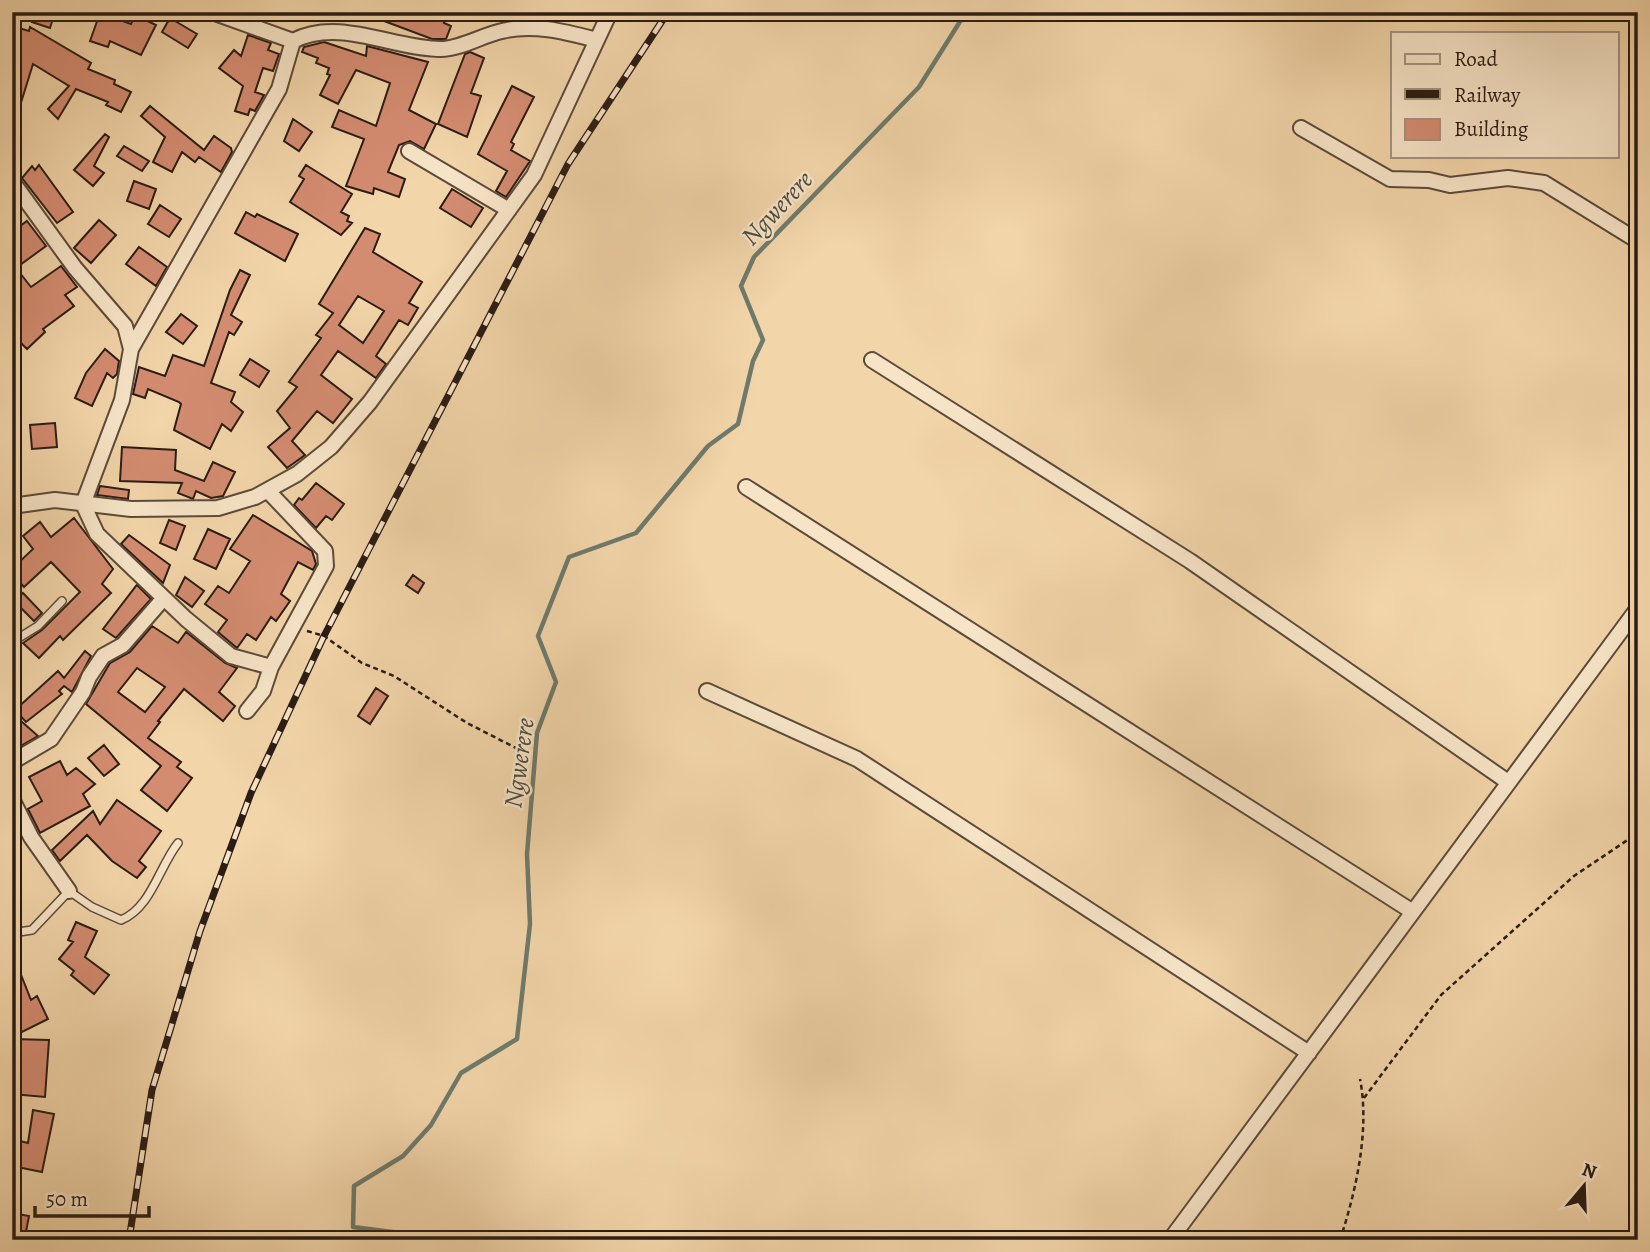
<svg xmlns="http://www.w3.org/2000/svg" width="1650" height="1252" viewBox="0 0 1650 1252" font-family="Alegreya,serif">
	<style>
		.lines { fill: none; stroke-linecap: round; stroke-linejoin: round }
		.stream { stroke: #6e7a6c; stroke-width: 4.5 }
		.building { fill: #d48c71; stroke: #2a1c14; stroke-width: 2; fill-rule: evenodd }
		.service-casing { stroke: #5c4a39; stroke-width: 10 }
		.minor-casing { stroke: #5c4a39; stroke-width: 18 }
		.path { stroke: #2a1c14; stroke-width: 2.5; stroke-dasharray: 5 3.5; stroke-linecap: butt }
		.service { stroke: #f7e4c7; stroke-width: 7 }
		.minor { stroke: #f7e4c7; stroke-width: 14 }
		.rail-casing { stroke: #2a1c14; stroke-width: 7 }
		.rail { stroke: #f7e4c7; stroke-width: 4.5; stroke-dasharray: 13; stroke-linecap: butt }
		.labels { text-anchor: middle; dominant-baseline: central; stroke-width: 5; stroke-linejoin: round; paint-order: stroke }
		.water-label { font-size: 26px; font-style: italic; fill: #4c4b40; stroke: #f7e4c7 }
	</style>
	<rect width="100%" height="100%" fill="#f2d5a9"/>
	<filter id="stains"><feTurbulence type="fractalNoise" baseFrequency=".00286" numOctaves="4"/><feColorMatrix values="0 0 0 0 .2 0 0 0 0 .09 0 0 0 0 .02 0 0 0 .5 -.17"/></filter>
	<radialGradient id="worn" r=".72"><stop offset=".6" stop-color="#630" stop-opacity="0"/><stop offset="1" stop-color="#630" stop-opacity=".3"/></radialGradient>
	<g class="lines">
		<path class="stream" d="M418 1240 416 1235 353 1227 354 1186 403 1156 431 1125 461 1073 517 1039 530 924 527 854 537 733 556 682 538 636 569 557 636 533 708 446 738 424 753 361 763 340 741 286 754 257 919 87 966 12"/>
	</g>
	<path class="building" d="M35 12H55L50 28 32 22Z
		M360 12H448L444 23 451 26 446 39H432Z
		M100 13 131 24 135 15 156 25 141 55 110 41 108 47 90 41Z
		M170 18 197 34 188 48 162 32Z
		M12 26 29 31 30 27 91 63 88 69 115 80 114 84 131 92 121 112 106 105 108 102 76 89 58 119 48 109 69 86 33 64 15 122 12 121Z
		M248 35 271 43 268 50 279 54 273 71 263 68 255 92 264 95 255 111 250 109 248 115 235 111 243 86 219 68 234 50 241 56Z
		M324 42 366 56 367 46 428 62 409 110 436 124 424 149 410 141 399 145 388 172 405 179 399 197 374 188 373 194 346 186 364 139 332 127 339 110 376 126 390 83 356 70 338 104 320 95 330 75 327 74 329 68 316 63 318 58 302 52 304 47Z
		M470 52 484 58 471 93 481 96 467 137 438 124 465 54Z
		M512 86 534 97 511 142 514 144 511 150 530 161 506 197 496 191 507 171 478 154Z
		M150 106 204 150 214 136 231 148 232 152 221 172 199 157 195 162 182 152 172 172 153 162 165 137 141 116Z
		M293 119 312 132 299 151 284 141Z
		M105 134 109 137 94 166 104 173 93 186 74 170Z
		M124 146 149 161 142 171 117 156Z
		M39 165 73 212 57 223 22 178 32 166 35 170Z
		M306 165 352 194 341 212 349 216 347 221 352 223 341 235 290 202 304 179 299 176Z
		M134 181 156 189 149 209 127 201Z
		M452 189 483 208 471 227 440 208Z
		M160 205 181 219 169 237 148 224Z
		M246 212 255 217 257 214 298 234 285 261 235 233Z
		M99 220 116 235 91 263 74 248Z
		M27 221 46 246 16 268 31 287 61 266 77 287 65 295 74 306 43 329 45 332 27 349 19 341 12 348V232Z
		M365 228 380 234 373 252 422 282 409 303 418 308 408 325 399 320 376 356 386 364 376 378 338 351 321 375 352 399 333 423 317 411 292 441 305 455 287 468 268 447 290 428 277 411 297 387 289 382 321 338 316 335 333 313 319 304ZM358 296 384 311 363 343 339 325Z
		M139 247 167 267 156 286 126 264Z
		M240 270 250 275 231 315 242 322 234 335 229 332 211 383 235 392 231 402 243 412 231 431 222 424 210 449 174 430 181 404 179 402 148 389 145 398 133 394 139 367 165 376 173 355 204 366 230 290Z
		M181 314 197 326 183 344 166 332Z
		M105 349 119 361 117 374 113 378 107 373 92 406 75 398 86 373Z
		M250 359 269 371 259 387 240 375Z
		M55 423 57 447 32 449 30 425Z
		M122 447 176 450 175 470 204 481 213 462 235 472 223 496 211 498 196 491 193 499 178 493 182 483 120 481Z
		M316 483 344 504 332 520 326 516 316 528 294 505 299 498 302 500Z
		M100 486 129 490 128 499 97 495Z
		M253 515 312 551 316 564 313 570 298 562 281 594 290 601 276 621 271 617 256 640 247 634 237 648 218 632 227 620 205 604 218 586 229 593 250 561 230 549Z
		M74 518 113 569 102 584 111 593 63 640 60 636 39 658 23 643 42 630 80 592 51 562 24 587 15 577 20 572 15 566 33 549 23 536 40 522 51 537Z
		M169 520 185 526 176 550 160 543Z
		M208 529 230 539 216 569 194 559Z
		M129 535 170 565 163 583 121 544Z
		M413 575 424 583 418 593 406 585Z
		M185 577 204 591 192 607 176 595Z
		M136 586 137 585 151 599 116 638 103 629Z
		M23 593 42 613 34 621 14 601Z
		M152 626 178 643 186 632 225 663 237 668 219 692 235 706 223 721 184 689 158 721 160 722 148 738 181 762 177 767 192 778 167 811 141 790 161 766 86 704 110 663 130 652ZM137 668 165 687 145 712 118 692Z
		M85 651 91 656 72 692 64 686 59 691 62 694 26 722 15 710 58 671 64 678Z
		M376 688 388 696 370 724 358 716Z
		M21 721 38 736 12 751V727Z
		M104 745 119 764 104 776 88 758Z
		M60 761 67 775 76 768 95 784 83 794 90 806 40 833 28 809 42 801 29 777Z
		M117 800 161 831 139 861 146 867 137 878 112 861 87 835 60 861 52 850 93 811 100 824Z
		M76 922 97 931 85 957 109 975 94 994 71 975 74 971 59 959 73 942 68 940Z
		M12 952 31 1000 37 996 48 1019 12 1037Z
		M12 1039 49 1040 45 1097 12 1094Z
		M33 1110 54 1114 42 1172 12 1166V1139L28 1143Z
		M12 1213 29 1216 25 1237 12 1234Z"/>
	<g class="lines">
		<g class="service-casing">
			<path id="service" d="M12 642 38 626 62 601
				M12 933 32 930 69 891 92 907 121 920C151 908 159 867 178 843"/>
		</g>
		<g class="minor-casing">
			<path id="minor" d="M212 12 293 41
				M1301 128 1390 179 1429 180 1450 185 1508 178 1544 183 1638 241
				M409 151 509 210
				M12 181 75 268 125 326 131 349
				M872 360 1190 561 1508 782
				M746 487 1413 912
				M12 506 55 500 131 509 218 508 255 497 297 474 331 447 370 402 534 175 610 12
				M271 667 231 656 186 619 97 534 83 504 122 400 131 349 279 89 293 41C339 17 393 49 441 49 460 49 483 35 502 31 533 23 566 32 597 40
				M707 691 857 759 1309 1053
				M247 711 263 691 271 667 326 566 325 551 268 491
				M12 762 51 739 83 692 89 677 103 656 123 645 163 599
				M12 799 31 837 69 891
				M1170 1240 1638 608"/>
		</g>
		<path class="path" d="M1626 12 1631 19 1638 47
			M307 631 324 636 362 663 394 676 467 723 516 748
			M1364 1098 1441 995 1574 876 1638 833
			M1340 1240C1356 1191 1370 1130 1360 1079"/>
		<use href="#service" class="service"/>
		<use href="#minor" class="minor"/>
		<g class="rail-casing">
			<path id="rail" d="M129 1240 152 1090 200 931 251 793 324 636 568 164 668 12"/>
		</g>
		<use href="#rail" class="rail"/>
	</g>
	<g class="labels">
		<g class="water-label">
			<text transform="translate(777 208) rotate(-47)">Ngwerere</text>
			<text transform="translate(519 763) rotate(-82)">Ngwerere</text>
		</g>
	</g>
	<rect width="1650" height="1252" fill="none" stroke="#f2d5a9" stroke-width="42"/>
	<rect x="14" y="14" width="1622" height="1224" fill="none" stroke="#2a1c14" stroke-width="3.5"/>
	<rect x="21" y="21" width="1608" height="1210" fill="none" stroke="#2a1c14" stroke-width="2"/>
	<rect x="1391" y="32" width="228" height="126" fill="#f7e4c7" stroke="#a5947f" stroke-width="2"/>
	<rect x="1405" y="54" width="35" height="10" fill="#f7e4c7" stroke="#a5947f" stroke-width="2"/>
	<text x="1454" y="66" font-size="21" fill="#2a1c14">Road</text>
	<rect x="1405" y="89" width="35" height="10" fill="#2a1c14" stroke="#a5947f" stroke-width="2"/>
	<text x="1454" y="102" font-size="21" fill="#2a1c14">Railway</text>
	<rect x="1405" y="119" width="35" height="21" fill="#d48c71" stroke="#a5947f" stroke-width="2"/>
	<text x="1454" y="136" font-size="21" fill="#2a1c14">Building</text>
	<g transform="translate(1584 1186) rotate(19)" stroke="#f7e4c7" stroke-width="5" paint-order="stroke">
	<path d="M0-5L12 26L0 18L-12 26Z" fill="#2a1c14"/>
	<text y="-10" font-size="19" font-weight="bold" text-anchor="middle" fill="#2a1c14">N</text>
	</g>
	<path d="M35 1206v10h114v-10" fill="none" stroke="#2a1c14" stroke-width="3.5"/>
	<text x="46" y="1206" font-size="21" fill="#2a1c14" stroke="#f7e4c7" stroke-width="5" paint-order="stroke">50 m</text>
	<rect width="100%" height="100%" filter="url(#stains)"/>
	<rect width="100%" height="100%" fill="url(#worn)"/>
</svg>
